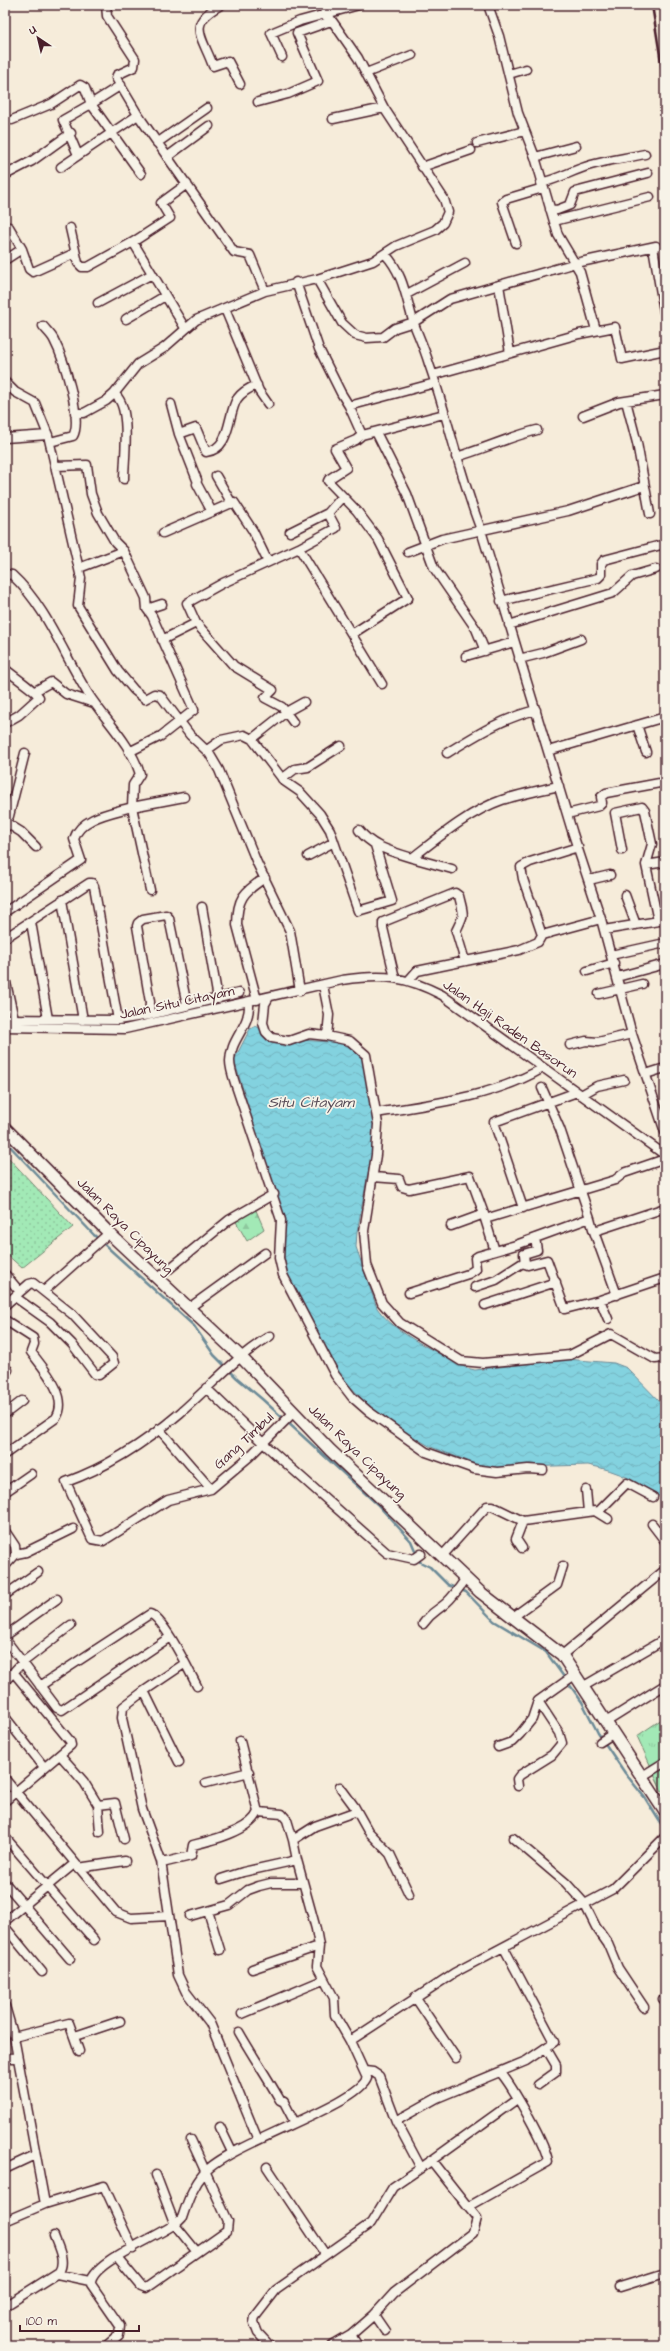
<svg xmlns="http://www.w3.org/2000/svg" width="670" height="2351" viewBox="0 0 670 2351" font-family="'Architects Daughter',sans-serif">
	<style>
		.grass { fill: url(#grass-dots); stroke: #768470 }
		.forest { fill: url(#forest-firs); stroke: #768470 }
		.park { fill: url(#park-tufts); stroke: #768470 }
		.water { fill: url(#water-waves); stroke: #6c8a97 }
		.lines { fill: none; stroke-linecap: round; stroke-linejoin: round }
		.stream { stroke: #6c8a97; stroke-width: 2.5 }
		.minor-casing { stroke: #4a1f2b; stroke-width: 11 }
		.secondary-casing { stroke: #4a1f2b; stroke-width: 14 }
		.minor { stroke: #f7f3e8; stroke-width: 8 }
		.secondary { stroke: #f7f3e8; stroke-width: 11 }
		.rail { stroke: #4a1f2b; stroke-width: 2.5 }
		.labels { text-anchor: middle; dominant-baseline: central; stroke-width: 3.5; stroke-linejoin: round; paint-order: stroke }
		.street-label { font-size: 14px; fill: #4a1f2b; stroke: #f7f3e8 }
		.water-label { font-size: 15px; font-style: italic; fill: #584c58; stroke: #f7f3e8 }
	</style>
	<defs>
		<pattern id="grass-dots" width="8" height="8" patternUnits="userSpaceOnUse"><rect width="8" height="8" fill="#a2e9b6"/><path d="M2 2h.1M6 6h.1" fill="none" stroke="#8dc79d" stroke-width="1.8" stroke-linecap="round"/></pattern>
		<pattern id="forest-firs" width="22" height="20" patternUnits="userSpaceOnUse"><rect width="22" height="20" fill="#a2e9b6"/><path d="M5 1l3.5 6h-7zM16 11l3.5 6h-7z" fill="#8dc79d"/></pattern>
		<pattern id="park-tufts" width="24" height="20" patternUnits="userSpaceOnUse"><rect width="24" height="20" fill="#a2e9b6"/><path d="M3 7l-1-3M5 7V3M7 7l1-3M15 17l-1-3M17 17v-4M19 17l1-3" fill="none" stroke="#8dc79d"/></pattern>
		<pattern id="water-waves" width="16" height="10" patternUnits="userSpaceOnUse"><rect width="16" height="10" fill="#83d2df"/><path d="M0 5q4-4 8 0t8 0" fill="none" stroke="#73b4c0"/></pattern>
	</defs>
	<rect width="100%" height="100%" fill="#f6ecda"/>
	<filter id="ink" filterUnits="userSpaceOnUse"><feTurbulence type="fractalNoise" baseFrequency=".025" numOctaves="2"/><feDisplacementMap in="SourceGraphic" scale="8" xChannelSelector="R" yChannelSelector="G"/><feConvolveMatrix kernelMatrix="1 2 1 2 8 2 1 2 1" color-interpolation-filters="sRGB"/></filter>
	<g filter="url(#ink)">
		<path class="grass" d="M5 1154 73 1227 22 1268 5 1253Z"/>
		<path class="forest" d="M255 1208 264 1229 247 1241 235 1220Z"/>
		<path class="park" d="M665 1717V1798L637 1736Z"/>
		<path class="water" d="M256 1026 266 1033 300 1040 345 1043 353 1047 364 1058 375 1117 372 1152 357 1232 356 1247 377 1308C397 1336 437 1351 466 1368L475 1370 566 1359 614 1363 627 1368 665 1407V1500C638 1482 620 1471 588 1465L486 1468 431 1447 400 1429 372 1410 339 1374 289 1279 284 1255 285 1225 234 1060 250 1029Z"/>
		<g class="lines">
			<path class="stream" d="M5 1141 94 1235 194 1326 214 1355 237 1378 262 1399 377 1504 411 1541 420 1562 430 1567 448 1585 466 1592 494 1621 546 1652 582 1702 598 1733 625 1773 645 1798 665 1830"/>
			<g class="minor-casing">
				<path id="minor" d="M106 5 107 16 135 59 134 67 117 75 116 78 138 115
					M221 5C185 24 203 37 213 66L228 61 240 84
					M488 5 499 36 518 113 535 157 558 235 580 272 596 330
					M282 57 271 33 300 21 359 5
					M366 73 412 55
					M509 74 526 69
					M258 102 288 94 318 81 297 33 331 21
					M333 119 384 108
					M12 120 51 104 80 85 85 88 91 104 121 85
					M157 143 207 108
					M477 143 525 131
					M78 155 63 120 91 104 141 174
					M167 157 209 126
					M535 157 576 146
					M61 167 138 115 234 252 250 255 265 291
					M422 167 471 150
					M5 175 32 161 71 133
					M541 183C559 179 573 170 591 165 608 160 627 158 645 154
					M550 209 557 210 570 205 575 192 648 173
					M554 221 650 197
					M70 228 78 263 82 267H88L133 242
					M516 243 502 202 506 199 543 188
					M653 247 665 317
					M22 249 29 269 33 272 75 253
					M385 254C404 274 406 299 414 324 419 337 425 350 429 364 448 417 459 473 480 527L573 834 601 919 632 1034 665 1132
					M5 260 22 249 9 227
					M317 279 342 323 355 335 367 338 383 337 395 328 414 322 450 299 461 296 576 263 656 246
					M296 282 319 349 341 393 349 406 362 435 356 440 335 449 346 468 329 479 328 481 357 511 378 539 408 598 352 634
					M499 285 510 353
					M407 294 465 263
					M98 303 152 274
					M225 309 259 391 268 404
					M126 319 165 296
					M43 326C46 330 52 335 54 340 63 357 83 419 73 436L50 442
					M185 328 133 242 170 218 161 203 187 184
					M433 375 579 334 615 327 622 359 665 350
					M5 382 15 392 35 403 48 435 81 578 78 606 118 671 134 690 145 699 154 694 160 695 190 735 209 753 219 770 257 863 290 931 300 991
					M114 394C132 405 124 459 124 479
					M626 401 637 443 650 514
					M171 404 179 434 197 480
					M349 406 435 383
					M75 413H84L106 401 114 394 138 364 164 348 196 320 265 291 317 279 373 261 396 246 435 230 443 223 448 212 444 199 384 108 358 58 321 5
					M583 416 619 402 665 395
					M376 432 407 494 434 568 476 629 485 651
					M179 434 196 428 206 452C231 449 227 416 237 399 242 392 249 388 257 385
					M362 435 444 414
					M5 438 48 435
					M456 457C484 449 509 437 537 430
					M55 466 87 465 91 494 98 513 115 542 124 551 146 598 147 609 162 604
					M216 476 231 502
					M197 484 212 512
					M290 532 328 513 342 497
					M163 533 234 502 253 531 268 562
					M299 548 336 528 328 513
					M408 552 442 539 568 511 644 486
					M79 568 124 551
					M5 574 12 575C47 607 64 656 89 695 106 721 131 744 140 774L133 785 132 807C112 813 81 817 74 839L81 860 5 912
					M501 601 598 578 601 575V564L604 560 665 544
					M509 625 613 593 632 576 656 569
					M162 640 196 623
					M466 656 514 642
					M519 659 543 653 581 639
					M5 669C11 674 38 693 39 697L19 715 5 723
					M35 691 51 682 66 694 94 703
					M293 722 282 707 265 698 273 690 234 666 196 623 187 603 223 583 299 548 382 684
					M637 725 646 752
					M252 739 286 712 304 702
					M207 750 221 740 244 735 252 739 284 781 300 792 320 814 330 830 358 911 392 901 375 845
					M548 751 665 717
					M129 752 161 736 194 710 152 616 147 609
					M447 753C476 735 503 718 536 710
					M282 779 295 769 308 767 341 746
					M567 814 599 806 602 803 601 797 606 793 665 782
					M5 822 9 816 25 753
					M5 822 21 832 36 847
					M359 830C373 848 391 851 412 858 439 837 470 811 502 800 521 794 540 790 559 786
					M622 850 615 813 642 807 645 811 652 844 646 865 658 921
					M308 856 334 842
					M412 858 452 869
					M646 865 665 862
					M589 880 610 875
					M150 890 132 807 184 797
					M625 895 636 925
					M62 900 83 1020
					M202 907 218 999
					M31 922 48 1019
					M604 930 665 920
					M542 935 601 919
					M5 938 89 883H92L94 886 118 1020
					M611 955 665 943
					M587 971 614 963
					M617 977 665 964
					M5 978 14 1019
					M395 978 383 928V922L455 893 459 896C464 917 465 912 456 931L465 961
					M409 980 417 971 519 950 538 942 542 935 523 879 521 867 530 862 578 847
					M323 985 329 1015 327 1036
					M599 994 642 984
					M269 997 265 1004 263 1023 266 1032 272 1038 289 1041 309 1034 327 1036 350 1041 366 1055 378 1124 376 1155 364 1231 367 1265 382 1303 400 1323 461 1361 483 1363 570 1355 611 1334 655 1359 665 1358
					M257 1000 237 925C237 899 243 892 265 878
					M249 1002C251 1026 230 1039 230 1061 230 1068 233 1077 235 1083L281 1220 279 1258 283 1275 335 1375 352 1397 368 1411 426 1452 474 1469 497 1472 528 1469 543 1470
					M149 1015 150 1002 137 926 138 923 143 919 166 915 169 918 187 1005
					M5 1019 118 1020 149 1015 239 993
					M5 1027 125 1029 342 980C384 974 405 976 442 995L665 1155
					M570 1045 586 1041 598 1042 632 1034
					M646 1074 665 1068
					M581 1095 597 1086 624 1080
					M376 1113C432 1104 493 1097 543 1068
					M373 1177 399 1179 402 1187 409 1189 470 1176 484 1214
					M523 1208 494 1122 577 1092
					M590 1218 593 1229 598 1230 665 1208
					M485 1219 495 1251
					M451 1226 484 1214 485 1219 615 1180 624 1173 665 1159
					M593 1229 617 1295
					M535 1238 537 1250 524 1254 525 1264 528 1265 547 1260 565 1309 600 1300 665 1278
					M5 1274 20 1292
					M157 1279 229 1220 274 1194
					M475 1287 496 1280 524 1262
					M44 1291 109 1233
					M409 1293 468 1274 476 1269 475 1258 478 1256 516 1245 590 1218 560 1129 542 1088
					M600 1300 608 1319
					M5 1305 29 1284 33 1283 72 1314 112 1357 114 1363 99 1375 95 1374 72 1344 50 1322 15 1297
					M485 1305 556 1282
					M189 1308 265 1253
					M5 1320 33 1338 34 1344 31 1352C43 1368 70 1397 56 1418L5 1454
					M270 1336C235 1357 210 1387 180 1413 146 1442 108 1467 66 1482L92 1539 103 1541 168 1500 211 1489 249 1457 294 1412
					M5 1373 8 1370
					M206 1388 263 1443 387 1553 414 1559 421 1554
					M5 1414 22 1401
					M159 1429 211 1489
					M586 1490 588 1512
					M5 1492 31 1474
					M598 1512 627 1483 653 1497
					M652 1524 665 1541
					M5 1531 15 1546 16 1554 5 1566
					M522 1548 516 1539 523 1521
					M16 1554 26 1552 73 1529
					M443 1555 487 1506H492L523 1521 595 1511 608 1519
					M5 1595 38 1572
					M513 1617 557 1585 563 1566
					M423 1624C432 1611 436 1612 446 1603 454 1596 460 1587 466 1578
					M5 1636 57 1599
					M5 1639 57 1708 62 1710 170 1637
					M562 1655 665 1570
					M5 1681 22 1663 71 1625
					M40 1686 150 1614C164 1618 189 1671 197 1686
					M584 1686 665 1639
					M144 1691 123 1707 122 1718 142 1809 161 1861 178 1975 186 1992 210 2023 258 2140
					M5 1717 44 1767
					M606 1722 665 1685
					M600 1742 614 1733
					M498 1747 512 1742 520 1734 532 1719 538 1701 576 1674
					M61 1756 84 1782 98 1805 100 1832
					M179 1762 144 1691 184 1664
					M641 1777 665 1762
					M5 1779 116 1912 131 1918 169 1916
					M206 1783 249 1772
					M518 1786 517 1779 520 1775 552 1755 562 1743 559 1733 538 1701
					M340 1787 354 1806 368 1831 390 1854 409 1894
					M5 1801 71 1745 70 1741 14 1673
					M98 1805 115 1803 124 1839
					M258 1812 282 1814 287 1820 293 1840
					M5 1837 94 1940
					M513 1838 566 1883 584 1903 596 1927 608 1944 618 1968 644 2007
					M297 1860 293 1840 315 1826 357 1811
					M162 1863 191 1856 193 1845C210 1841 251 1831 258 1812L240 1741
					M78 1868 125 1861
					M5 1883 70 1959
					M208 1911 220 1950
					M190 1916 229 1905 248 1890 259 1886 271 1883H302
					M5 1921 74 1864
					M5 1927 42 1972
					M252 1969 319 1946
					M415 1997 456 2058
					M663 1999 665 1998
					M5 2006 14 2037 45 2204 5 2221
					M242 2014 323 1980
					M239 2032C252 2055 267 2077 280 2100L284 2102 295 2123
					M75 2036 120 2021
					M14 2037 69 2023 79 2051
					M350 2041 454 1973 613 1889 665 1837
					M5 2059 17 2057
					M538 2085 556 2072V2065L546 2048
					M396 2121 437 2098 526 2061 554 2042 504 1948
					M220 2127 232 2152
					M431 2160 468 2207 548 2162C547 2146 512 2086 501 2073
					M267 2167 325 2254
					M421 2168 517 2099
					M5 2169 35 2155
					M156 2175 175 2225 197 2252
					M45 2204 104 2186 133 2249
					M117 2257 141 2286 146 2288 227 2231 228 2221 191 2140
					M57 2274 90 2281
					M620 2287 665 2273
					M5 2306 59 2272C66 2261 58 2247 54 2236
					M374 2315 385 2331
					M351 2335 358 2346
					M106 2346 119 2335 120 2326 91 2284C90 2262 162 2236 179 2221L182 2218C188 2200 193 2186 205 2172 234 2142 357 2105 367 2078L350 2041 335 2015 334 1998 317 1966 319 1946 316 1929 297 1860 243 1872 221 1879
					M270 2346 258 2333 254 2323 255 2317 276 2290 371 2223 393 2187 421 2168 396 2121 379 2076 373 2072 365 2071
					M332 2346 351 2335 374 2315 394 2293 473 2233 477 2218 468 2207"/>
			</g>
			<g class="secondary-casing">
				<path id="secondary" d="M5 1128 109 1233 240 1356 330 1450 480 1592 562 1655 665 1812"/>
			</g>
			<use href="#minor" class="minor"/>
			<use href="#secondary" class="secondary"/>
			<path class="rail" d="M652 5 665 87"/>
		</g>
	</g>
	<g class="labels">
		<g class="street-label">
			<text transform="translate(177 1003) rotate(-12)">Jalan Situ Citayam</text>
			<text transform="translate(510 1029) rotate(35)">Jalan Haji Raden Basorun</text>
			<text transform="translate(125 1226) rotate(45)">Jalan Raya Cipayung</text>
			<text transform="translate(244 1441) rotate(-43)">Gang Timbul</text>
			<text transform="translate(357 1452) rotate(44)">Jalan Raya Cipayung</text>
		</g>
		<g class="water-label">
			<text x="311" y="1102">Situ Citayam</text>
		</g>
	</g>
	<rect width="670" height="2351" fill="none" stroke="#f7f3e8" stroke-width="20"/>
	<rect x="10" y="10" width="650" height="2331" fill="none" stroke="#4a1f2b" stroke-width="1.5" filter="url(#ink)"/>
	<g transform="translate(38 38) rotate(325)" stroke="#f7f3e8" stroke-width="3" paint-order="stroke">
	<path d="M0-3L7 15L0 10L-7 15Z" fill="#4a1f2b"/>
	<text y="-6" font-size="11" font-weight="bold" text-anchor="middle" fill="#4a1f2b">U</text>
	</g>
	<path d="M20 2325v6h119v-6" fill="none" stroke="#4a1f2b" stroke-width="2"/>
	<text x="26" y="2325" font-size="12" fill="#4a1f2b" stroke="#f7f3e8" stroke-width="3" paint-order="stroke">100 m</text>
</svg>
